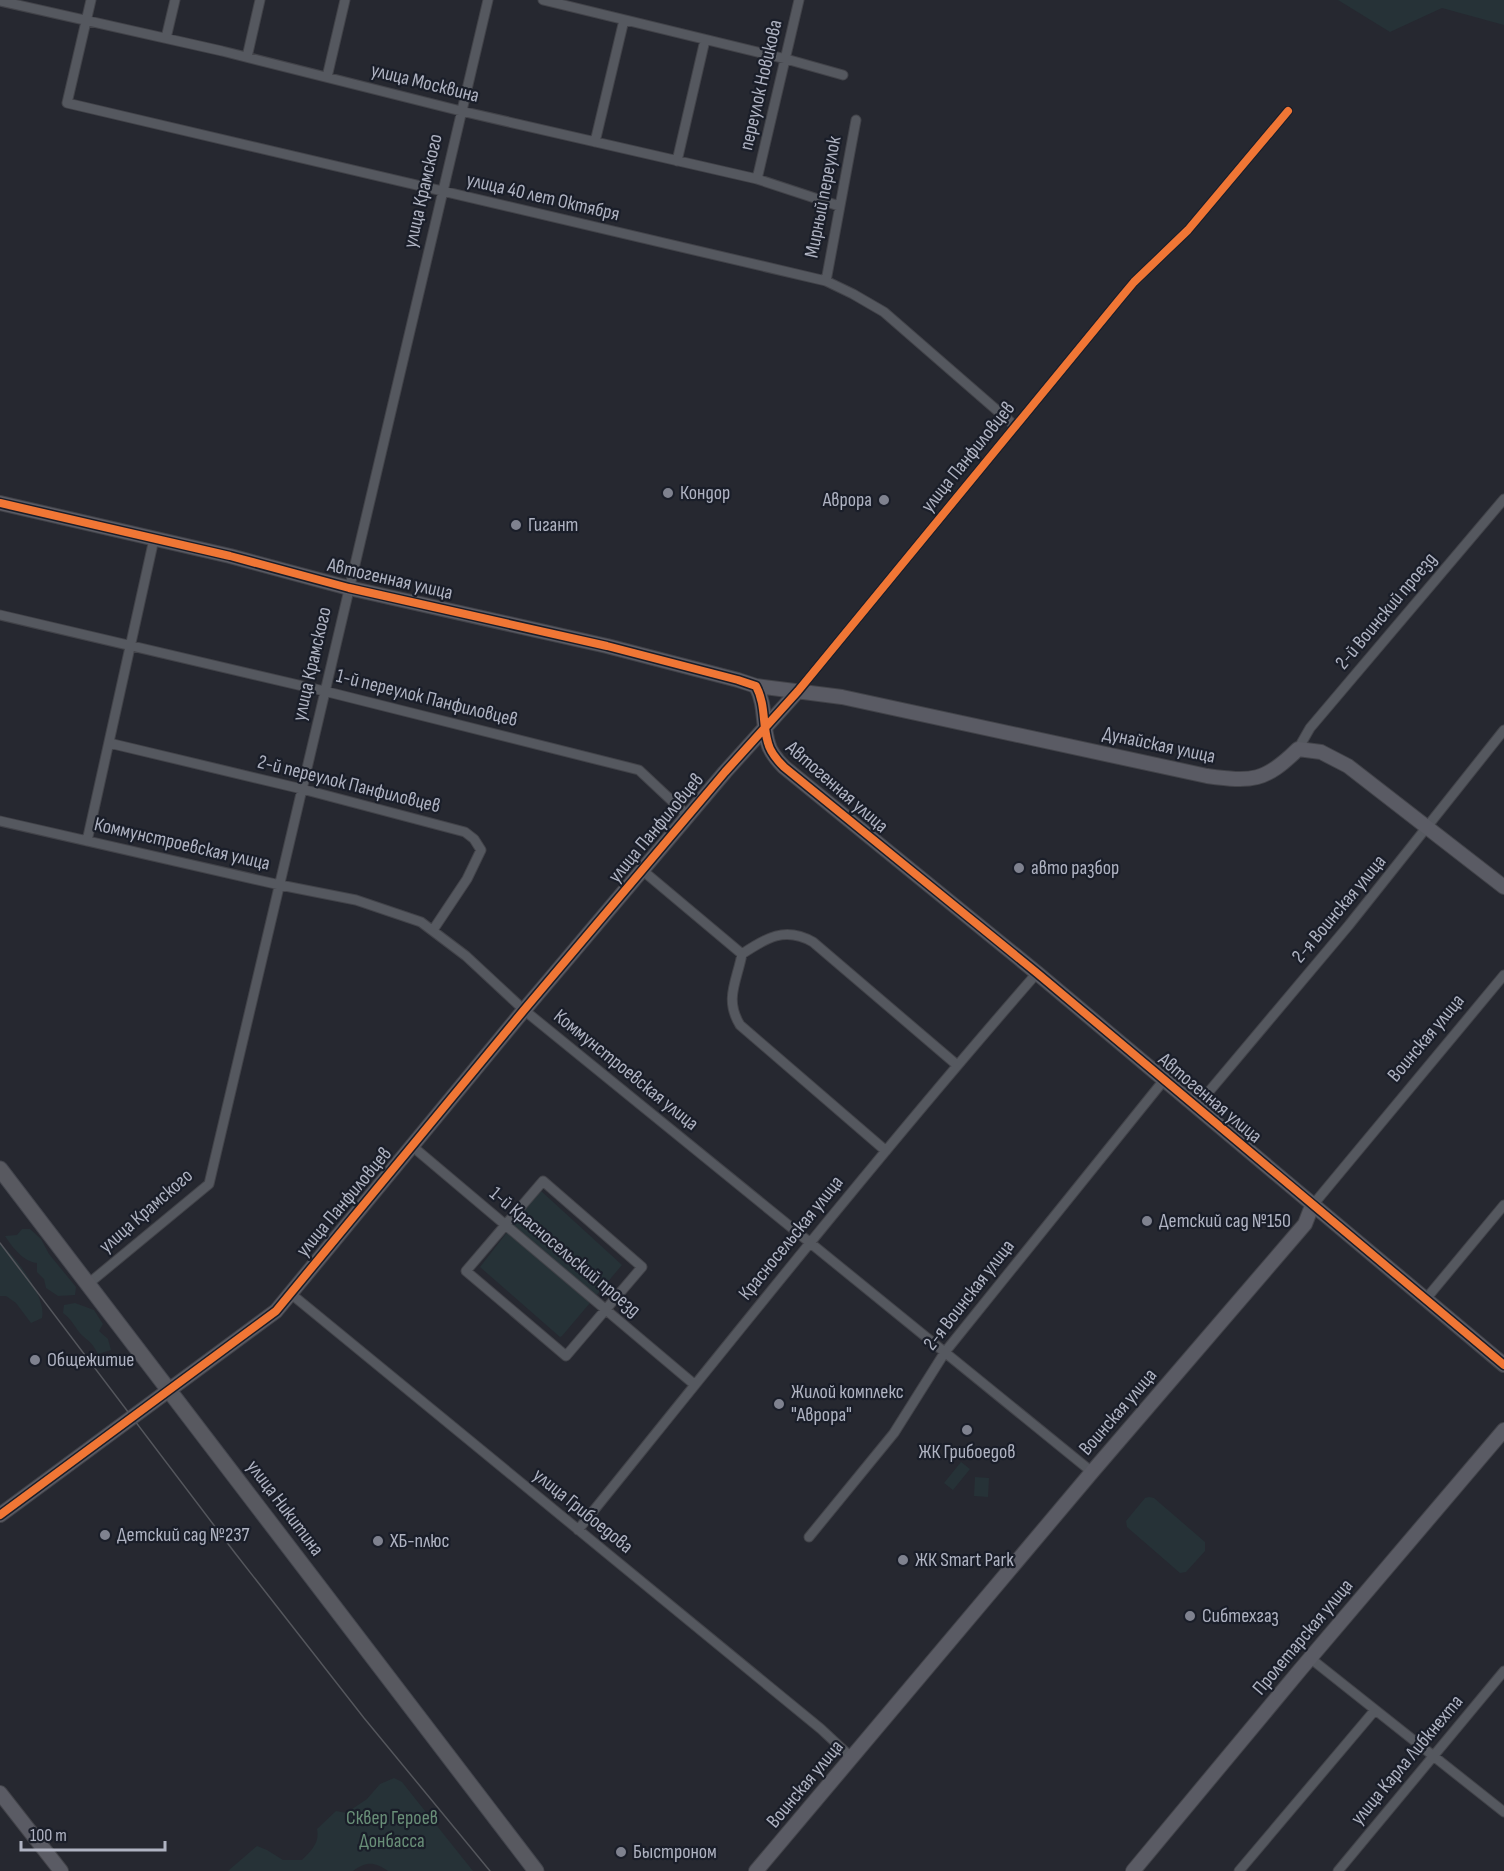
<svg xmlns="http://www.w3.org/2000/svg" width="1504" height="1871" viewBox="0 0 1504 1871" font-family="'Sofia Sans Condensed',sans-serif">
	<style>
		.green { fill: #263237 }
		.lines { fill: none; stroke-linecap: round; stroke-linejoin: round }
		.street-casing { stroke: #424349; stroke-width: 11 }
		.secondary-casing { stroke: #424349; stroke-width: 16 }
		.primary-casing { stroke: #43454d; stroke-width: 17 }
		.street { stroke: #55585f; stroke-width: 9 }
		.secondary { stroke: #5a5b64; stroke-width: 14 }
		.primary { stroke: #585960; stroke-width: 15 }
		.tram { stroke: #54565c; stroke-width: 1.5 }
		.cycleway-casing { stroke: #1a1e29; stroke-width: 11 }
		.cycleway { stroke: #f07635; stroke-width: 8 }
		.poi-dot { fill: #7f828f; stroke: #1a1e29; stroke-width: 2 }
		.labels { text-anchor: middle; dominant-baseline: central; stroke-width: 4.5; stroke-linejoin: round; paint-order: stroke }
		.street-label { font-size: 20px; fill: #afb3c2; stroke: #1a1e29 }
		.poi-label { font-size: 20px; fill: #afb3c2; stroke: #1a1e29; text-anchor: start }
		.park-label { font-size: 20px; fill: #698f78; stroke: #1a1e29 }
	</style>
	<rect width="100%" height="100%" fill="#262830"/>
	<path class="green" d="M1338 0H1504V25L1442 8 1390 32Z
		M540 1190 622 1265 562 1336 560 1337 480 1267Z
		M22 1229H30L41 1239 49 1254 76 1287 75 1295 58 1296 46 1288 44 1279 37 1272V1263C24 1262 12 1247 5 1236L17 1235Z
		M0 1243C16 1258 47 1297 42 1318L31 1323 16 1303 6 1296H0Z
		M75 1303 94 1310 103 1324 99 1331 108 1339 111 1350 98 1354C91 1340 88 1342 79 1332 74 1325 70 1318 63 1313L64 1305Z
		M961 1462 970 1469 953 1490 944 1483Z
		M975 1477 989 1478 988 1497 974 1496Z
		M1149 1497 1154 1498 1205 1542V1551L1186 1572 1180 1573 1127 1527 1126 1521 1145 1498Z
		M394 1778 402 1782 473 1871H388C374 1862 367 1861 353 1871H228L257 1846 267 1850 283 1860H302C311 1851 320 1843 317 1829L336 1811 346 1813 367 1799 380 1784Z"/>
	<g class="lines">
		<g class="street-casing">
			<path id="street" d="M91 0 67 103 826 281 853 294 884 312 1015 426
				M543 0 786 59 843 75
				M0 1 222 51 461 111 757 179 839 206
				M166 38 175 0
				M247 57 260 0
				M327 77 345 0
				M595 142 624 20
				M677 161 705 40
				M757 179 799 0
				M826 281 856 120
				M0 615 324 691 639 770 688 816
				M798 691 1119 300 1134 282 1188 230 1288 111
				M109 743 302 789 465 832 474 839 481 850 467 879 433 930
				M1298 749 1310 728 1504 499
				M0 821 280 885 356 900 421 922 466 956 524 1010 1092 1472
				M87 841 154 539
				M642 870 742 954C737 981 724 999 740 1025L886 1151
				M742 954C766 938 785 926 813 942L957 1065
				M1196 1107 1349 925 1504 730
				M412 1146 695 1385
				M543 1181 642 1267 566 1356 466 1271Z
				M1312 1206 1504 975
				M88 1284 209 1184 488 0
				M290 1293 821 1729 852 1758
				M1425 1300 1504 1205
				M578 1530C729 1343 879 1154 1037 973
				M809 1537 894 1433 945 1352 1164 1080
				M1310 1658 1504 1812
				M1239 1871 1375 1710
				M1338 1871 1504 1671"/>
		</g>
		<g class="secondary-casing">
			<path id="secondary" d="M0 503 230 556 349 588 607 646 738 680 756 686C766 705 762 723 768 743 770 752 777 760 784 767L1037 973 1504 1365
				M756 686 842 697 1207 776C1252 782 1265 782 1298 749L1321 752 1348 766 1504 887
				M0 1515 276 1311 524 1010 725 772 798 691
				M0 1793 61 1871
				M756 1871 1092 1472 1305 1224 1312 1206
				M1133 1871 1300 1670 1504 1430"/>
		</g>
		<g class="primary-casing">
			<path id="primary" d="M0 1169 536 1871"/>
		</g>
		<use href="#street" class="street"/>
		<use href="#secondary" class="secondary"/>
		<use href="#primary" class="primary"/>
		<path class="tram" d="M0 1243 235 1553 364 1718 490 1871"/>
		<g class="cycleway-casing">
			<path id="cycleway" d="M0 503 230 556 349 588 607 646 738 680 756 686C766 705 762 723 768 743 770 752 777 760 784 767L1037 973 1504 1365
				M0 1515 276 1311 524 1010 725 772 798 691 1119 300 1134 282 1188 230 1288 111"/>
		</g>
		<use href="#cycleway" class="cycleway"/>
	</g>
	<g class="poi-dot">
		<circle cx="668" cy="493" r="6"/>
		<circle cx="884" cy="500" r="6"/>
		<circle cx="516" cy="525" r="6"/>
		<circle cx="1019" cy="868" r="6"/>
		<circle cx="1147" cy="1221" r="6"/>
		<circle cx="35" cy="1360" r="6"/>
		<circle cx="779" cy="1404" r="6"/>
		<circle cx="967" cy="1430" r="6"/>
		<circle cx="105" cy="1535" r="6"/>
		<circle cx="378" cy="1541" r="6"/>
		<circle cx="903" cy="1560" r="6"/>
		<circle cx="1190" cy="1616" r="6"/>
		<circle cx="621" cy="1852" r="6"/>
	</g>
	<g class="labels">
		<g class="street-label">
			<text transform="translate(425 83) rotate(14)">улица Москвина</text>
			<text transform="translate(761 85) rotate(-77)">переулок Новикова</text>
			<text transform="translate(423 191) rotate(-77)">улица Крамского</text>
			<text transform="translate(543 197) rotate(13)">улица 40 лет Октября</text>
			<text transform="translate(823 197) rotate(-79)">Мирный переулок</text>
			<text transform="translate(968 457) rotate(-51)">улица Панфиловцев</text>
			<text transform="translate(390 579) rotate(13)">Автогенная улица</text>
			<text transform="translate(1386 611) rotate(-50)">2-й Воинский проезд</text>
			<text transform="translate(312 664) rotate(-77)">улица Крамского</text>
			<text transform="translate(427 698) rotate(14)">1-й переулок Панфиловцев</text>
			<text transform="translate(1159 745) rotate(12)">Дунайская улица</text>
			<text transform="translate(349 784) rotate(14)">2-й переулок Панфиловцев</text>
			<text transform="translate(837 787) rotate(41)">Автогенная улица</text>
			<text transform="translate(656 828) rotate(-50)">улица Панфиловцев</text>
			<text transform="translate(182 844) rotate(13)">Коммунстроевская улица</text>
			<text transform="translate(1339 909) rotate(-50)">2-я Воинская улица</text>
			<text transform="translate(1426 1038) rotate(-50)">Воинская улица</text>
			<text transform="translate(626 1070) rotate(39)">Коммунстроевская улица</text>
			<text transform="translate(1210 1098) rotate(40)">Автогенная улица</text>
			<text transform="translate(344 1202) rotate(-50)">улица Панфиловцев</text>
			<text transform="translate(146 1211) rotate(-41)">улица Крамского</text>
			<text transform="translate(791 1238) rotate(-51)">Красносельская улица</text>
			<text transform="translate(565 1252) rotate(40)">1-й Красносельский проезд</text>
			<text transform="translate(969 1295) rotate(-52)">2-я Воинская улица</text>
			<text transform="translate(1118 1412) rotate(-49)">Воинская улица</text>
			<text transform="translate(285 1508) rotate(53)">улица Никитина</text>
			<text transform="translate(583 1511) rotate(39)">улица Грибоедова</text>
			<text transform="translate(1303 1637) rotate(-50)">Пролетарская улица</text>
			<text transform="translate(1407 1760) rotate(-50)">улица Карла Либкнехта</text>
			<text transform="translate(805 1784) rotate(-50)">Воинская улица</text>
		</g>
		<g class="poi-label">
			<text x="680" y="493">Кондор</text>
			<text x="872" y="500" text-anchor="end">Аврора</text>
			<text x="528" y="525">Гигант</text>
			<text x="1031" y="868">авто разбор</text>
			<text x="1159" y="1221">Детский сад №150</text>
			<text x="47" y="1360">Общежитие</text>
			<text x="791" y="1392">Жилой комплекс<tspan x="791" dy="23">"Аврора"</tspan></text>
			<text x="967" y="1452" text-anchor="middle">ЖК Грибоедов</text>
			<text x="117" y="1535">Детский сад №237</text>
			<text x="390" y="1541">ХБ-плюс</text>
			<text x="915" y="1560">ЖК Smart Park</text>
			<text x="1202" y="1616">Сибтехгаз</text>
			<text x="633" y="1852">Быстроном</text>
		</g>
		<g class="park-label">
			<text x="392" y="1818">Сквер Героев<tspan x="392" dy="23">Донбасса</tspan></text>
		</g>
	</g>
	<path d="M21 1841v9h144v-9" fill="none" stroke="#afb3c2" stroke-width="3"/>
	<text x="30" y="1841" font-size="18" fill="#afb3c2" stroke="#1a1e29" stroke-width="4.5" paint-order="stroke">100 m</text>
</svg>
